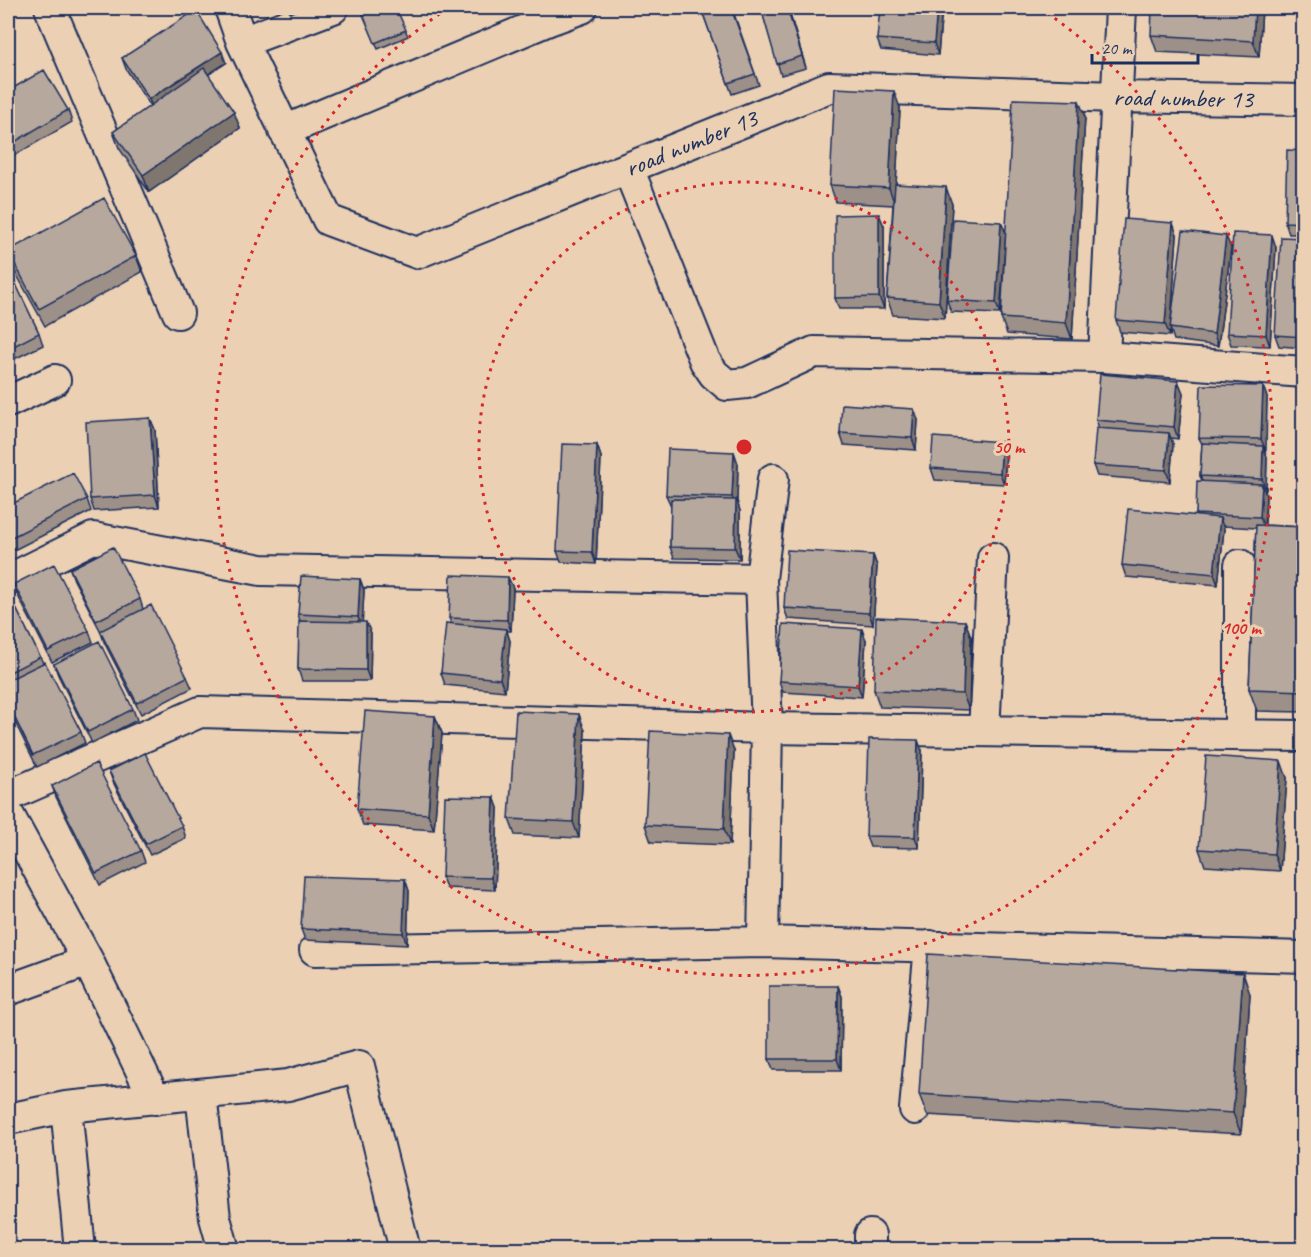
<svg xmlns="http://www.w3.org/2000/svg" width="1311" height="1257" viewBox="0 0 1311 1257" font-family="Caveat,sans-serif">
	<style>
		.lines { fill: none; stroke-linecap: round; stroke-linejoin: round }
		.minor-casing { stroke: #1b2f5e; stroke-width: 34 }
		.minor { stroke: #ebd0b3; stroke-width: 30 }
		.wall { fill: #9d9088; stroke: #1b2f5e; stroke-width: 1.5 }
		.shaded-wall { fill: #80766f; stroke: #1b2f5e; stroke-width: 1.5 }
		.building { fill: #b7a89e; stroke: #1b2f5e; stroke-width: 1.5 }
		.ring { fill: none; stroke: #d62828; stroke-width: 3; stroke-dasharray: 3 6 }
		.labels { text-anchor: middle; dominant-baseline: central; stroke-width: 6; stroke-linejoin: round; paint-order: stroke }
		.street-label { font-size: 26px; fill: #1b2f5e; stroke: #ebd0b3 }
		.centre { fill: #d62828; stroke: #ebd0b3; stroke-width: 3 }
		.ring-label { font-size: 18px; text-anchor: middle; font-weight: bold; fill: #d62828; stroke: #ebd0b3; stroke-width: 6; stroke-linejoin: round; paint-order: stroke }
	</style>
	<rect width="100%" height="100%" fill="#ebd0b3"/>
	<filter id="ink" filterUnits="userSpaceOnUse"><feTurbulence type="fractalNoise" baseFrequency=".0167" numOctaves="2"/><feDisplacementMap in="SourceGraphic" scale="12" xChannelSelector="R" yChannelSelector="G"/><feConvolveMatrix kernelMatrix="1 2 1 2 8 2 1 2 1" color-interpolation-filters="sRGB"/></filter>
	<g filter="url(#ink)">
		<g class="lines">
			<g class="minor-casing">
				<path id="minor" d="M50 8 178 313
					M230 8 242 42 328 220 417 253 829 87 1116 97 1304 100
					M242 42 333 8
					M284 131 549 20 582 8
					M628 168 705 361 714 374 727 385 747 383 814 352 1104 357 1304 372
					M1104 357 1121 8
					M8 402 55 380
					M8 580 93 538 261 570 761 579
					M984 731 993 558
					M1240 735V565
					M8 796 200 712 767 728 1304 736
					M8 814 88 961 155 1099
					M763 942 767 728 761 579 773 479
					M315 950 763 942 1304 957
					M8 990 88 961
					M201 1094 215 1218 224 1250
					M66 1107 80 1250
					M915 1109 930 946
					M8 1119 66 1107 288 1085 359 1066 405 1250
					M870 1250V1235"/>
			</g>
			<use href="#minor" class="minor"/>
		</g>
		<path class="wall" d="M288 8H303L290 13Z
			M396 8 408 36 378 49 362 12Z
			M701 8H732L759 85 732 94Z
			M761 8H788L806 68 781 75Z
			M942 8 938 55 881 50 877 39Z
			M1262 8 1259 57 1157 52 1151 35Z
			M122 58 226 63 208 75 240 128 149 192 119 148 113 132 150 106 126 69Z
			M8 91 68 110 72 122 10 158 8 154Z
			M1079 101 1085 117 1072 339 1007 334 1001 318 1005 242 1000 314 951 312 947 300 1005 233Z
			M900 108 896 184 952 204 945 318 893 315 887 298 893 205 836 202 830 185Z
			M1304 151V234H1289L1285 222Z
			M884 226V309H839L835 298Z
			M1177 235 1170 336 1120 332 1116 320Z
			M1304 238V348L1279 346 1275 335Z
			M1276 247 1270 346 1231 345 1227 333Z
			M1231 248 1218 346 1174 340 1170 328Z
			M8 251 136 256 142 272 45 326 13 268Z
			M8 263 14 281 39 333 43 345 8 362Z
			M1178 381 1183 393 1178 439 1171 438 1173 444 1170 482 1097 476 1093 465 1099 428 1096 420Z
			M1267 397 1265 451 1267 457 1266 490H1265L1266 495 1265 525 1304 527V712L1257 711 1249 689 1256 528 1223 526 1224 529 1218 585 1126 577 1122 565 1196 516V514L1202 481 1200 476 1202 444 1199 438Z
			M150 418 155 430 159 507 94 511 90 499Z
			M918 420 916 450 844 445 840 433Z
			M597 445 601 457 596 564 561 562 557 551Z
			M734 452 738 464 737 501 740 511V559L674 558 670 547 671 506 666 495Z
			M1006 453 1004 484 935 480 931 468Z
			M87 499 91 511 8 553V506Z
			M873 555 877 566 873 625 788 619 784 608Z
			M70 569 140 599 143 609 187 677 192 688 141 714 104 642 101 632 74 580Z
			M360 579 364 590 362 622 371 633 370 681H302L298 669 300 621 298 614Z
			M14 584 89 631 93 642 52 662 18 596Z
			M513 588 511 631H507L510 641 505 691 445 685 441 673 451 623 449 618Z
			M8 592 43 663 81 732 85 743 37 767 8 708Z
			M965 621 971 637 969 710 880 707 874 690Z
			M866 640 862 697 783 692 779 681Z
			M54 664 133 709 137 720 92 743 58 675Z
			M435 716 442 733 434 830 363 825 357 809Z
			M585 731 579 838 515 835 509 819Z
			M734 751 730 845 651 842 645 825Z
			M922 751 919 848 870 847 866 836Z
			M109 771 182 826 186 838 150 855 113 782Z
			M1287 778 1280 871 1205 866 1199 849Z
			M52 786 141 851 145 862 100 885 56 797Z
			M494 797 498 808 495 890 446 888 442 877Z
			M405 879 409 891 407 945 305 940 301 929Z
			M838 986 842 997 841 1070H773L769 1059Z
			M1250 994 1241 1134 927 1115 919 1094Z"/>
		<path class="shaded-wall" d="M787 8H788L806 68 802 56Z
			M937 8H942L938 55 934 43Z
			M1255 8H1262L1259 57 1253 41Z
			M222 52 226 63 153 110 149 99Z
			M894 91 900 108 895 205 889 188Z
			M1079 101 1085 117 1072 339 1066 323Z
			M234 112 240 128 149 192 143 175Z
			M946 187 952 204 945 318 939 302Z
			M879 214 884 226V309L879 297Z
			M1001 222 1006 233 1000 314 996 303Z
			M1173 223 1177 235 1170 336 1165 324Z
			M1272 235 1276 247 1270 346 1266 335Z
			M1226 236 1231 248 1218 346 1214 334Z
			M1178 381 1183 393 1178 439 1174 427Z
			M1263 386 1267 397 1266 451 1261 439Z
			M914 409 918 420 916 450 912 438Z
			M150 418 155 430 159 507 155 495Z
			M1169 433 1173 444 1170 482 1166 470Z
			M1002 442 1006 453 1004 484 1000 473Z
			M597 445 601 457 596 564 592 552Z
			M1263 446 1267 457 1266 490 1262 479Z
			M734 452 738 464 737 501 740 511V559L735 548 736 508 732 497Z
			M1262 484 1266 495 1264 528 1260 517Z
			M1220 518 1224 529 1218 585 1214 574Z
			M873 555 877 566 873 625 869 613Z
			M508 577 513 588 511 631 507 620Z
			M360 579 364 590 362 629 358 617Z
			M965 621 971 637 969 710 963 694Z
			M366 622 371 633 370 681 366 670Z
			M506 629 510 641 505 691 500 679Z
			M862 629 866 640 862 697 858 686Z
			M579 714 585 731 579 838 573 822Z
			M435 716 442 733 434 830 428 814Z
			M728 735 734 751 730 845 724 829Z
			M918 740 922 751 919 848 915 837Z
			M1281 761 1287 778 1280 871 1274 854Z
			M494 797 498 808 495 890 491 878Z
			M405 879 409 891 407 945 403 933Z
			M1243 973 1250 994 1241 1134 1233 1113Z
			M838 986 842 997 841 1070 837 1059Z"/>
		<path class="building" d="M373 8H396L406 30 375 43 362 12Z
			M701 8H731L755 74 728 83Z
			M761 8H787L802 56 777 64Z
			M880 8H937L934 43 877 39Z
			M1152 8H1255L1253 41 1151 35Z
			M196 10 222 52 149 99 122 58Z
			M204 68 234 112 143 175 113 132Z
			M44 70 68 110 8 146V91Z
			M835 88 894 91 889 188 830 185Z
			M1013 99 1079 101 1066 323 1001 318Z
			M1287 150 1304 151V223L1285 222Z
			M895 184 946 187 939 302 887 298Z
			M104 198 136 256 39 309 8 251Z
			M879 214V297L835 298V215Z
			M953 219 1001 222 996 303 947 300Z
			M1124 219 1173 223 1165 324 1116 320Z
			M1183 231 1226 236 1214 334 1170 328Z
			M1233 233 1272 235 1266 335 1227 333Z
			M1281 237 1304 238V337L1275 335Z
			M8 263 11 269 8 271Z
			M12 276 39 333 8 349V278Z
			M1100 374 1178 381 1174 427 1096 420Z
			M1201 385 1263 386 1261 439 1199 438Z
			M842 404 914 409 912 438 840 433Z
			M150 418 155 495 90 499 86 422Z
			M1096 428 1169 433 1166 470 1093 465Z
			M933 437 1002 442 1000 473 931 468Z
			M1202 443 1263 446 1262 479 1200 476Z
			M562 444 597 445 592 552 557 551Z
			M668 449 734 452 732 497 666 495Z
			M73 473 87 499 8 539V506Z
			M1197 481 1262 484 1260 517 1196 514Z
			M671 499 736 500 735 548 670 547Z
			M1128 509 1220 518 1214 574 1122 565Z
			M1256 525 1304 527V691L1249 689Z
			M113 547 140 599 96 621 70 569Z
			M787 550 873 555 869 613 784 608Z
			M54 564 89 631 48 651 14 584Z
			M451 575 508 577 507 620 449 618Z
			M301 576 360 579 358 617 298 614Z
			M8 592 40 657 8 673Z
			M151 605 187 677 137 703 100 631Z
			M876 617 965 621 963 694 874 690Z
			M299 621 366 622V670L298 669Z
			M446 623 506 629 500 679 441 673Z
			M783 624 862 629 858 686 779 681Z
			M99 641 133 709 88 732 54 664Z
			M45 662 81 732 33 755 8 704V680Z
			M365 711 435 716 428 814 357 809Z
			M516 711 579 714 573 822 509 819Z
			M650 731 728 735 724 829 645 825Z
			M869 739 918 740 915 837 866 836Z
			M145 753 182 826 146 844 109 771Z
			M1206 756 1281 761 1274 854 1199 849Z
			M96 763 141 851 96 873 52 786Z
			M445 796 494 797 491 878 442 877Z
			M304 876 405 879 403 933 301 929Z
			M928 954 1243 973 1233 1113 919 1094Z
			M769 986H838L837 1059H769Z"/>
	</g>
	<g class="ring">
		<circle cx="744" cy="447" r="265"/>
		<path d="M1040 8A529 529 0 1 1 448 8"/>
	</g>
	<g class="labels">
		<g class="street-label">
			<text transform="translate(1183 98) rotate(1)">road number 13</text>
			<text transform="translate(691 143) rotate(-22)">road number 13</text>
		</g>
	</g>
	<circle cx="744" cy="447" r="9" class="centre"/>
	<g class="ring-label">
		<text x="1009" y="453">50 m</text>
		<text x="1241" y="634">100 m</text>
	</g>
	<rect width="1311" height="1257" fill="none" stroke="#ebd0b3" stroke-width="30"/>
	<rect x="15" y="15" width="1281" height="1227" fill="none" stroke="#1b2f5e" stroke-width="2" filter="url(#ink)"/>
	<path d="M1092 54v9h106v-9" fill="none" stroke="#1b2f5e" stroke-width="3"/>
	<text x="1101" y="54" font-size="18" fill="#1b2f5e" stroke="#ebd0b3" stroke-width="4.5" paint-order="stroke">20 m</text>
</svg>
